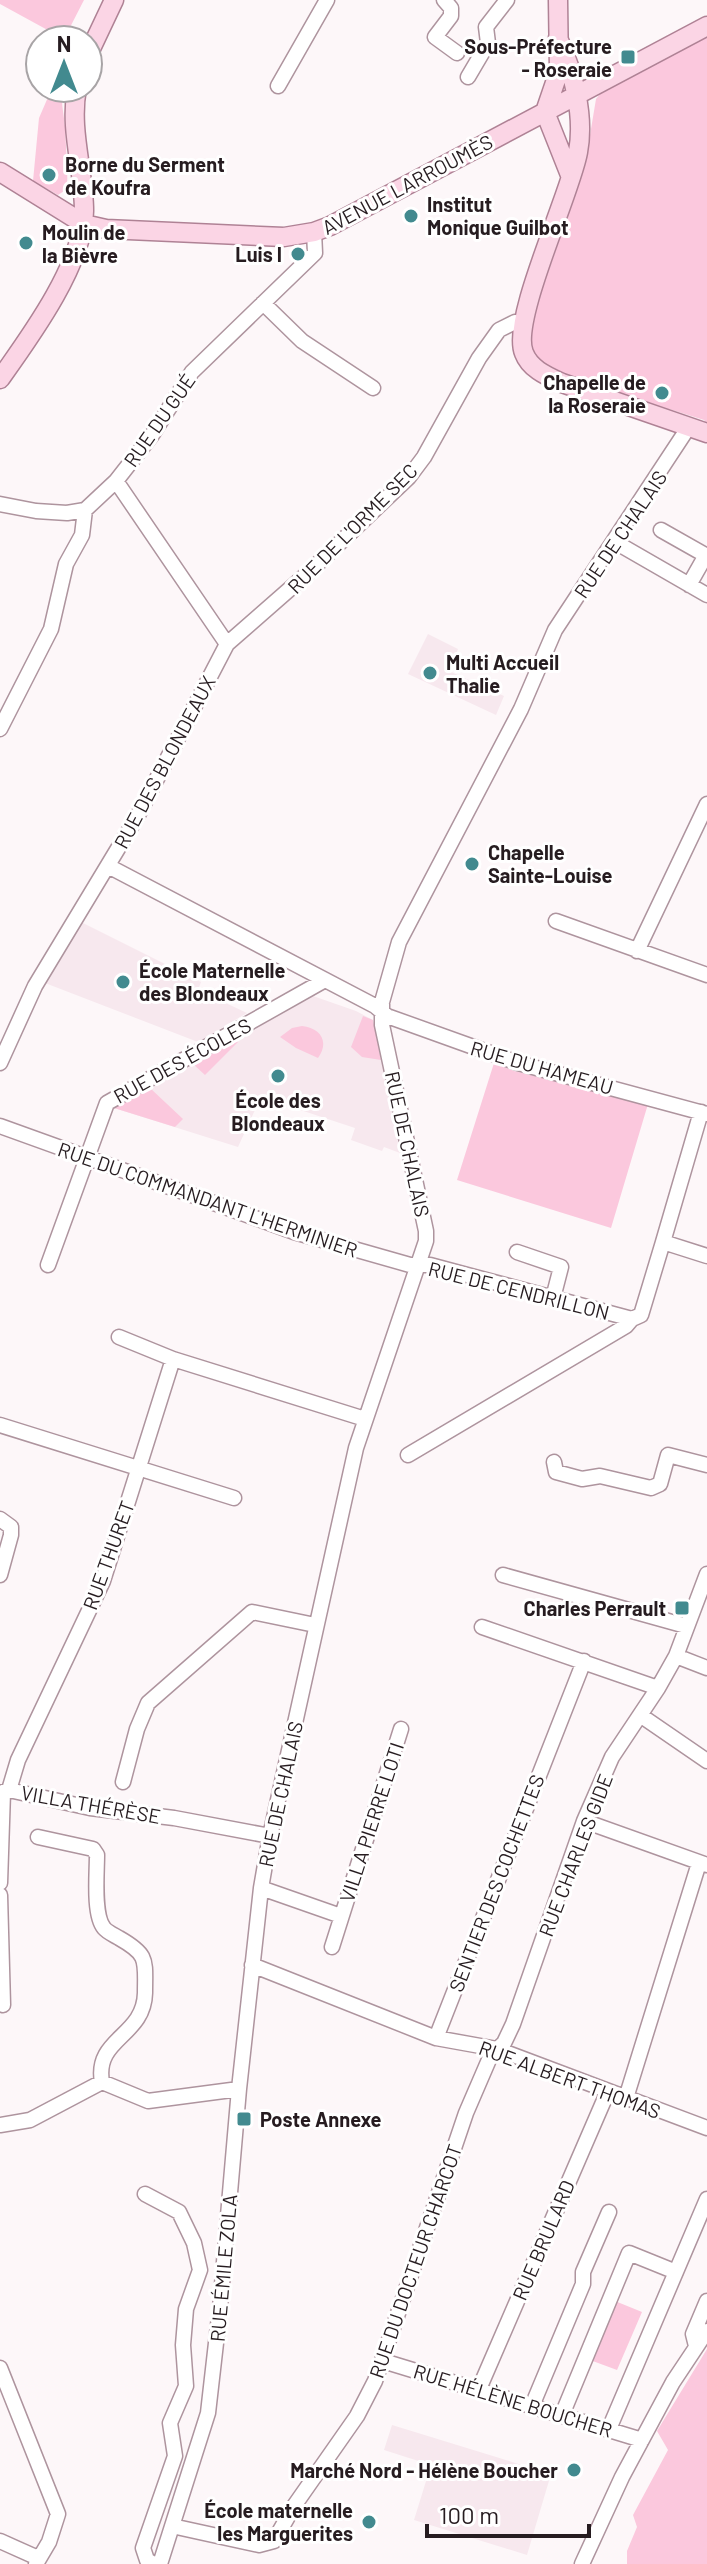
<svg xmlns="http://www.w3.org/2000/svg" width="707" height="2564" viewBox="0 0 707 2564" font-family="Barlow,sans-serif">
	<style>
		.built { fill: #f7e8ee }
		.green { fill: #fbc8dd }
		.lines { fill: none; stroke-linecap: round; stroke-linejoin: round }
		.minor-casing { stroke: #ae949e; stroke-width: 17 }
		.major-casing { stroke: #af8295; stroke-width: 21 }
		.minor { stroke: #fff; stroke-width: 14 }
		.major { stroke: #fbd5e5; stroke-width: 18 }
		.poi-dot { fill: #428a8f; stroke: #fff; stroke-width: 3 }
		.labels { text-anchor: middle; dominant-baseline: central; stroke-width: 6; stroke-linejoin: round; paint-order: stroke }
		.poi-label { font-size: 20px; font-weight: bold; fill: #261c20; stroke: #fff; text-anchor: start }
		.street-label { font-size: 20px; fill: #261c20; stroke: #fff }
	</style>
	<rect width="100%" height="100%" fill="#fdf7f9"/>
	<path class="built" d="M428 634 458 649 449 671 504 696 496 715 408 674Z
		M81 922 201 982 198 990 247 1013 198 1042 45 983Z
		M313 996 356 1011 373 1020 400 1153 384 1147 382 1151 351 1140 355 1128 261 1097 238 1147 114 1108Z
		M392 2425 551 2474 527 2555 414 2520 431 2465 384 2450Z"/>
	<path class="green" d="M0 0H84L64 39 0 4Z
		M707 35V424L704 420 669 409 667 412 543 366 529 349 530 324 578 187 584 165 586 137 590 135 596 99 600 94Z
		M52 88H63C60 102 64 113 65 127 66 150 68 169 67 189L58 195 33 181 39 118Z
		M363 1016 373 1020 381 1060 362 1057 351 1047Z
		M302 1026C320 1028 330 1041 318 1058L296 1048 280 1037 292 1028Z
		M236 1040 238 1042 205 1075 193 1064Z
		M494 1063 514 1071 648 1104 611 1228 457 1180Z
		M150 1088 183 1119 175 1127 114 1108Z
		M615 2301 642 2312 617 2370 590 2360Z
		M707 2349V2564H627V2551L637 2527 633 2515 668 2450 657 2431Z"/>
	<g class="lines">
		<g class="minor-casing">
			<path id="minor" d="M444 0 451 8V16L435 37 457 53
				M468 77 488 43 486 27 507 0
				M278 86 327 0
				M263 303 302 341 373 388
				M116 481 227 644
				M0 504 36 511 67 513 85 510 116 481 152 435 192 372 315 253 314 232
				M661 530 707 556
				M615 542 707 595
				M689 585 706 555
				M227 644 308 573 409 477 424 457 479 358 499 330 515 322
				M0 729 51 629 66 564 82 535 85 510
				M108 866 375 1006 387 1016 518 1063 707 1114
				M556 921 707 975
				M637 951 707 804
				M0 1063 35 986 137 817 227 644
				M0 1126 294 1232 410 1265H430L632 1319 641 1315 663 1242 707 1256
				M663 1242 701 1112
				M517 1252 561 1267 553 1298
				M48 1265 107 1103 325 980
				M119 1337 173 1359 365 1419
				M0 1425 234 1498
				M408 1455 626 1326 632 1319
				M554 1462 556 1472 582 1479 600 1476 651 1488 660 1484 668 1455 707 1465
				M0 1519 11 1527V1535L0 1575
				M503 1575 686 1626
				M482 1627 658 1688
				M676 1656 707 1668
				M640 1715 707 1761
				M123 1782 137 1729 148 1703 252 1612 315 1625
				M9 1790 18 1760 103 1581 173 1359
				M584 1821 707 1865
				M38 1837 93 1849 97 1855C97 1873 93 1915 104 1928 107 1932 114 1935 119 1938 149 1955 145 1960 145 1993 144 2037 94 2038 102 2082
				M0 1883 3 1792 9 1790 90 1808 174 1818 270 1836
				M261 1888 341 1916
				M0 1895 3 2005
				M332 1947 401 1729
				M252 1965 436 2038 497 2049 707 2128
				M436 2038 584 1661
				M626 2098 699 1863
				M0 2125 30 2120 102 2082 148 2101 239 2089
				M145 2194 179 2212 194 2243 200 2270 186 2309 183 2345 186 2386 170 2423 175 2456 143 2548 147 2560 154 2564
				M696 2346 693 2334 707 2301
				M383 2361 642 2440
				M0 2368 58 2514 49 2542 36 2564
				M479 2389 608 2091
				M532 2406 583 2284V2272L609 2212
				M562 2415 629 2253 676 2272
				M609 2429 707 2199
				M172 2526 259 2545 274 2541 294 2506 357 2416 375 2381 466 2113 491 2055 504 2043 513 2024 584 1821 612 1757 658 1688 676 1656 707 1574
				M0 2541 38 2558
				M160 2564 208 2413 220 2308 239 2089 261 1888 270 1836 356 1448 426 1241V1231L382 1025V1002L399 942 521 709 555 630 688 428
				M582 2564 622 2477 673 2382 707 2331"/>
		</g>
		<g class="major-casing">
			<path id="major" d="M558 38C573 71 585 115 578 152 571 193 510 320 524 353 530 369 547 376 562 383L707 433
				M88 55 114 0
				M545 112 559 71 558 0
				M545 112 570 175
				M0 172 84 224 106 229 284 237 314 232 330 226 707 26
				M0 379C30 337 84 263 84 211 84 170 69 129 77 88"/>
		</g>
		<use href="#minor" class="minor"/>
		<use href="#major" class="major"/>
	</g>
	<g class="poi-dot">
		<rect x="620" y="49" width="16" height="16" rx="4"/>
		<circle cx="49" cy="175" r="8"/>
		<circle cx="411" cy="216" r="8"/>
		<circle cx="26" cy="243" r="8"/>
		<circle cx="298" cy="254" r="8"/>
		<circle cx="662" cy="393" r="8"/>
		<circle cx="430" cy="673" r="8"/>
		<circle cx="472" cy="864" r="8"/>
		<circle cx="123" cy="982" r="8"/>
		<circle cx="278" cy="1076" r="8"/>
		<rect x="674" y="1600" width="16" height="16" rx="4"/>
		<rect x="236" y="2111" width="16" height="16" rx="4"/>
		<circle cx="574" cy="2470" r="8"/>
		<circle cx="369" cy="2522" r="8"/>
	</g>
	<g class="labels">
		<g class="poi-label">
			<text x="612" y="46" text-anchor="end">Sous-Préfecture<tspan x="612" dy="23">- Roseraie</tspan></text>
			<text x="65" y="164">Borne du Serment<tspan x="65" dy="23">de Koufra</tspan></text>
			<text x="427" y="204">Institut<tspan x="427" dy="23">Monique Guilbot</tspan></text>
			<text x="42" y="232">Moulin de<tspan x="42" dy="23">la Bièvre</tspan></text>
			<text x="282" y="254" text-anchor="end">Luis I</text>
			<text x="646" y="382" text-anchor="end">Chapelle de<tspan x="646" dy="23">la Roseraie</tspan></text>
			<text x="446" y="662">Multi Accueil<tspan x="446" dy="23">Thalie</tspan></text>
			<text x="488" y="852">Chapelle<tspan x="488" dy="23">Sainte-Louise</tspan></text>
			<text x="139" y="970">École Maternelle<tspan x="139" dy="23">des Blondeaux</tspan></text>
			<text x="278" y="1100" text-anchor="middle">École des<tspan x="278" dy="23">Blondeaux</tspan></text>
			<text x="666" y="1608" text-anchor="end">Charles Perrault</text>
			<text x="260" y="2119">Poste Annexe</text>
			<text x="558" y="2470" text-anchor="end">Marché Nord - Hélène Boucher</text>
			<text x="353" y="2510" text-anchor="end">École maternelle<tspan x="353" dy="23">les Marguerites</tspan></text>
		</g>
		<g class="street-label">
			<text transform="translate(407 184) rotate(-28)">AVENUE LARROUMÈS</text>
			<text transform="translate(159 420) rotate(-55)">RUE DU GUÉ</text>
			<text transform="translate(352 528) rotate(-45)">RUE DE L'ORME SEC</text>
			<text transform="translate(620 534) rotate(-56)">RUE DE CHALAIS</text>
			<text transform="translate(164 762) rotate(-62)">RUE DES BLONDEAUX</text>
			<text transform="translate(182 1060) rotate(-29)">RUE DES ÉCOLES</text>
			<text transform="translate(542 1067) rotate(16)">RUE DU HAMEAU</text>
			<text transform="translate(408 1144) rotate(78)">RUE DE CHALAIS</text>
			<text transform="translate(208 1199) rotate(19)">RUE DU COMMANDANT L'HERMINIER</text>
			<text transform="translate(519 1290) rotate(14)">RUE DE CENDRILLON</text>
			<text transform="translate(108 1555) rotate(-70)">RUE THURET</text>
			<text transform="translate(280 1794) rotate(-78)">RUE DE CHALAIS</text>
			<text transform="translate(91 1804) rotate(10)">VILLA THÉRÈSE</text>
			<text transform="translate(371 1822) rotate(-72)">VILLA PIERRE LOTI</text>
			<text transform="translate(575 1855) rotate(-69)">RUE CHARLES GIDE</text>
			<text transform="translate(496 1883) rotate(-69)">SENTIER DES COCHETTES</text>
			<text transform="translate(570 2079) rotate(20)">RUE ALBERT THOMAS</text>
			<text transform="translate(543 2240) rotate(-67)">RUE BRULARD</text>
			<text transform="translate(415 2261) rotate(-71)">RUE DU DOCTEUR CHARCOT</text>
			<text transform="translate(223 2268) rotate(-85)">RUE ÉMILE ZOLA</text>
			<text transform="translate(513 2400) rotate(17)">RUE HÉLÈNE BOUCHER</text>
		</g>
	</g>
	<g transform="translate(64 64)"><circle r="38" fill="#ffffff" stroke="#a8a4a6" stroke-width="2"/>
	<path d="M0-6L14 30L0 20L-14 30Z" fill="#428a8f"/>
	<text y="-12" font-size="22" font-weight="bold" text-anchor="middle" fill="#261c20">N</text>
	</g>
	<path d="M427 2524v12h162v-12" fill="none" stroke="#261c20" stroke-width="4"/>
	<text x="439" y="2524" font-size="24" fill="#261c20" stroke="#ffffff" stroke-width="6" paint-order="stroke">100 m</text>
</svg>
